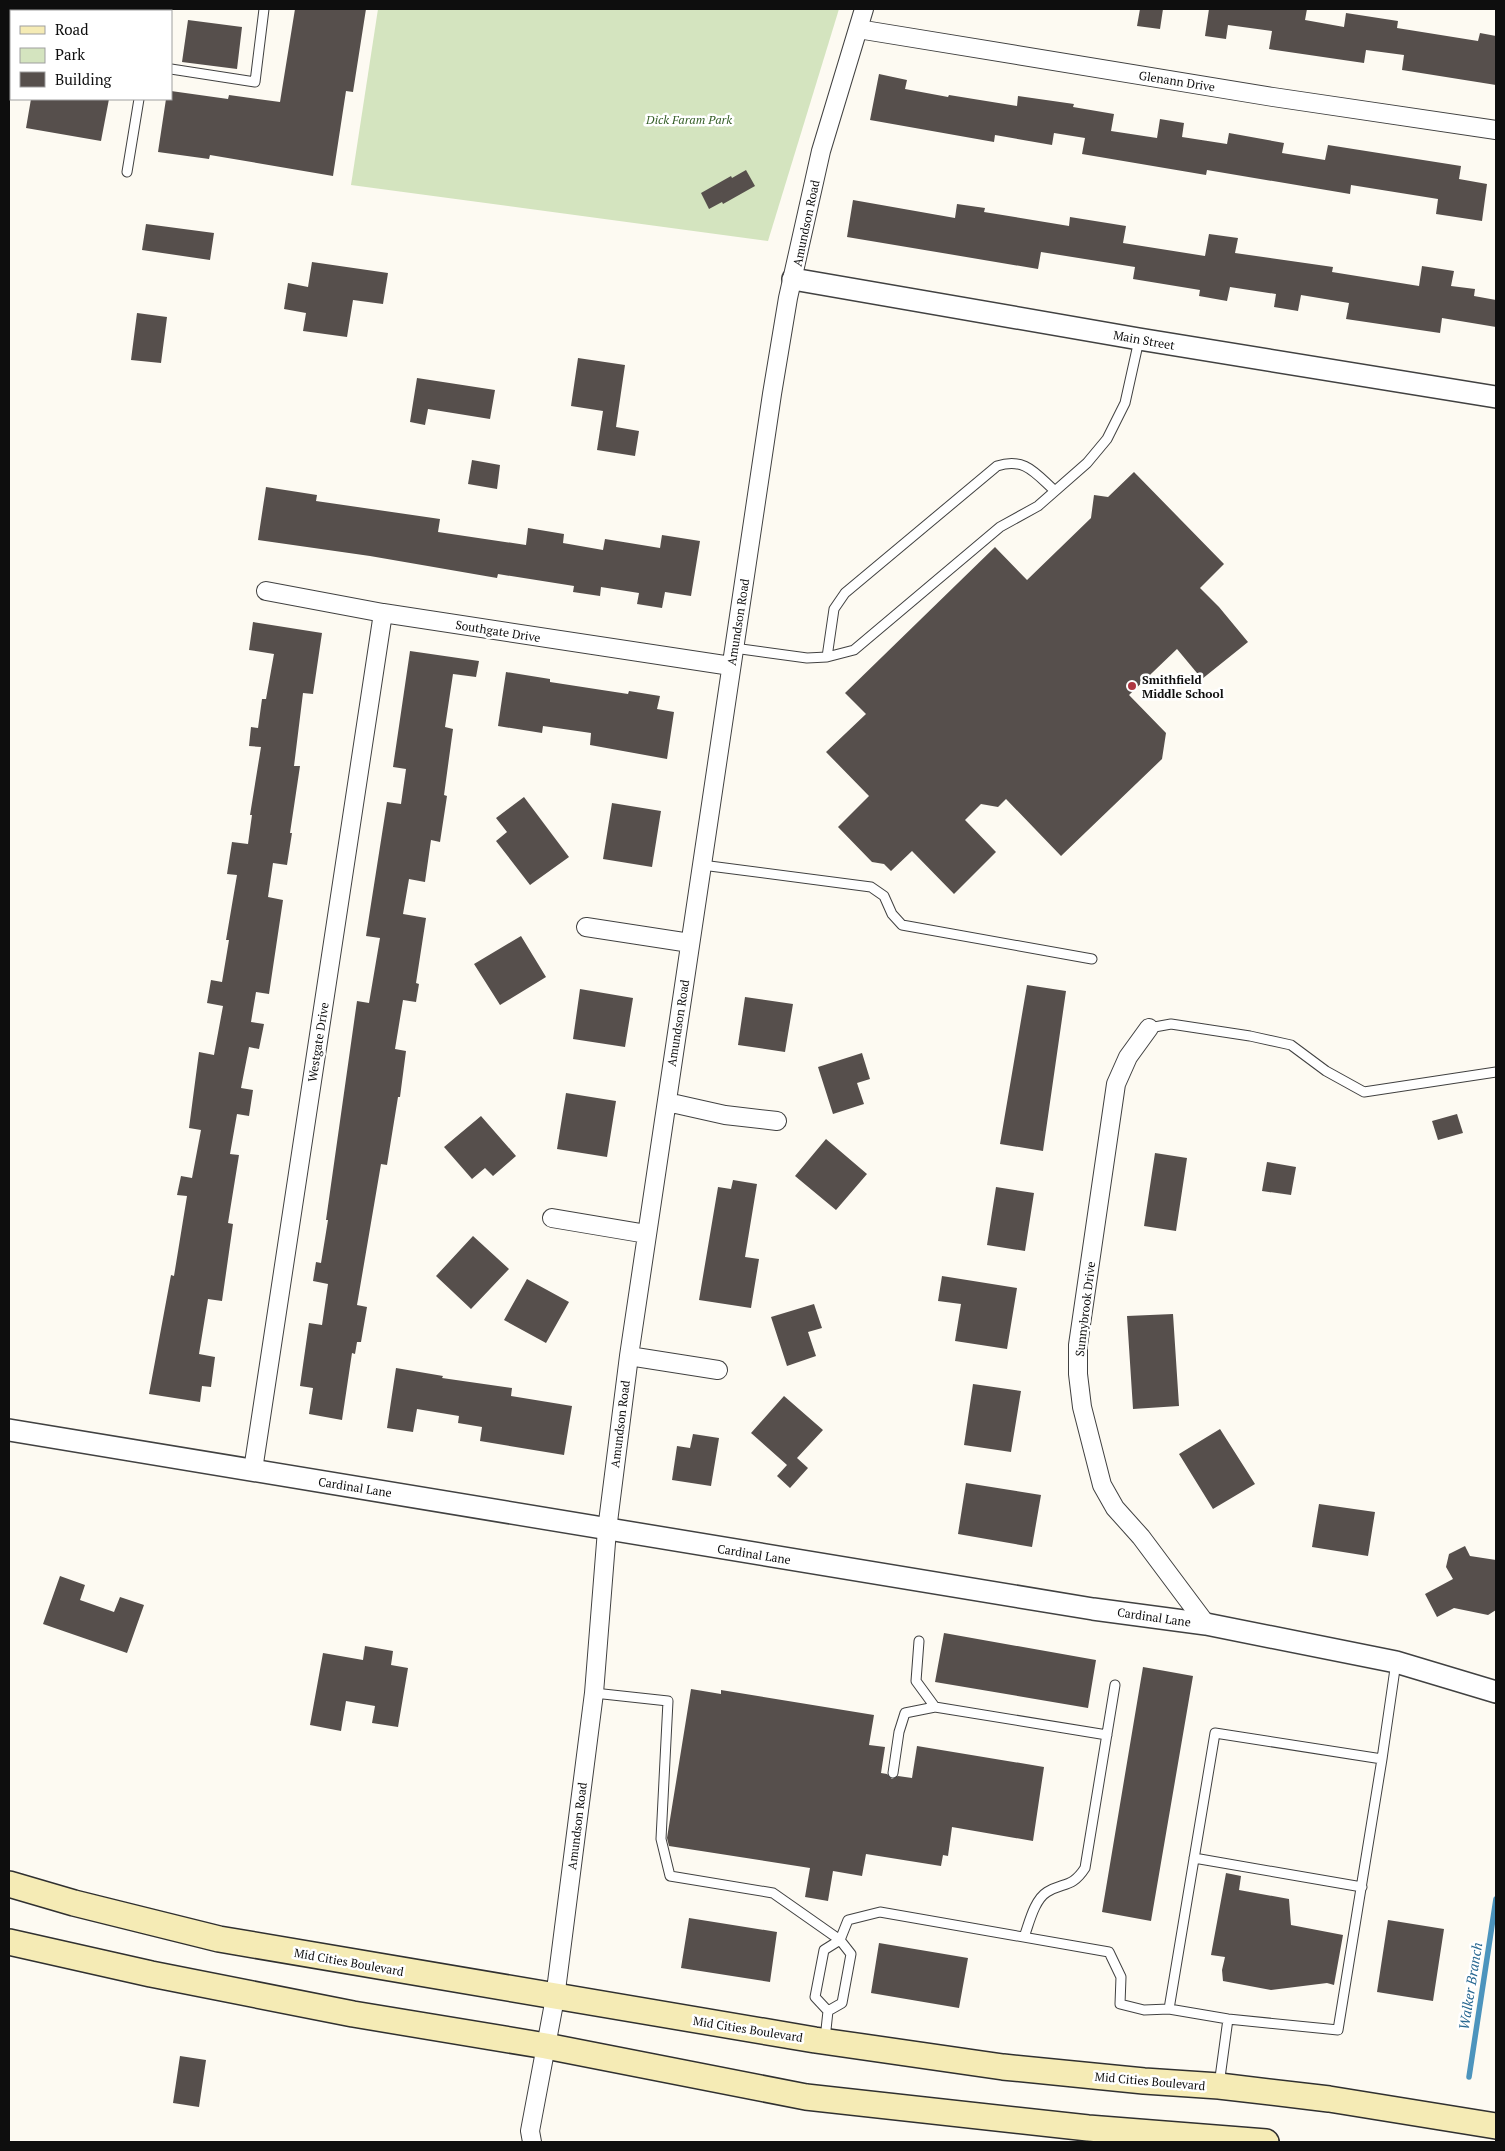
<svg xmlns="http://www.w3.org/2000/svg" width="1505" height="2151" viewBox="0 0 1505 2151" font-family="'PT Serif',serif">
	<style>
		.green { fill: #d4e4bf }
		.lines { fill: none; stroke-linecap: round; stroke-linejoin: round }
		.stream { stroke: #4c94bd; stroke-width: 5.5 }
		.building { fill: #564f4c }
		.service-casing { stroke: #414141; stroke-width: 11 }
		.minor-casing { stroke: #414141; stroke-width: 20 }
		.tertiary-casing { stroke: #414141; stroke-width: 24 }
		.secondary-casing { stroke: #303030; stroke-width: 28 }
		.service { stroke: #fff; stroke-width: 9 }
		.minor { stroke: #fff; stroke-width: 18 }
		.tertiary { stroke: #fff; stroke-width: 21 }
		.secondary { stroke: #f5ebb5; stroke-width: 25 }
		.poi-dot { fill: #ae3742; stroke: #fff; stroke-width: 2 }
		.labels { text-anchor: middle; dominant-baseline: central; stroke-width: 5; stroke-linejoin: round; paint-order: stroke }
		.street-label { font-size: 12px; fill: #0e0e0e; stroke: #fff }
		.park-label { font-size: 12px; font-style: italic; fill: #345e26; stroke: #fff }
		.poi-label { font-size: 12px; font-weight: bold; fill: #0e0e0e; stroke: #fff; text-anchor: start }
		.water-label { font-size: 14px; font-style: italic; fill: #276791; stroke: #fff }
	</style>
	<rect width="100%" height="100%" fill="#fdfaf2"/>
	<path class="green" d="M378 9H839L768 241 351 185Z"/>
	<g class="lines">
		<path class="stream" d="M1469 2077 1496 1899"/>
	</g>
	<path class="building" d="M295 9H366L353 92 346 91 333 176 210 155 209 159 158 152 166 99H171V91L228 99 229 95 280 102Z
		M1140 9H1163L1160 29 1137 26Z
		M1209 9H1307L1305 20 1344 27 1346 13 1398 21 1397 28 1478 41 1480 33 1496 36V85L1402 70 1404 55 1366 50 1364 63 1269 49 1272 31 1228 25 1226 39 1205 36Z
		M188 20 242 27 237 69 182 62Z
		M879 74 907 80 905 89 948 97 949 95 1017 106 1018 96 1074 104 1073 107 1114 114 1111 131 1157 138 1160 119 1184 123 1182 137 1227 144 1229 133 1284 143 1282 153 1325 160 1328 145 1461 166 1459 179 1487 184 1482 221 1436 214 1438 199 1351 185 1350 194 1207 170 1206 175 1082 154 1085 138 1054 133 1052 145 995 135 994 142 870 120Z
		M31 99H109L101 141 26 128Z
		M746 170 755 186 723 204 722 202 709 209 701 193 731 176 732 178Z
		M853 200 955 218 957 204 985 208 984 212 1069 226 1070 217 1126 226 1123 243 1205 256 1209 234 1238 238 1235 253 1333 267 1332 272 1419 286 1422 266 1454 271 1451 286 1475 289 1474 296 1496 300V327L1442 318 1440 333 1346 319 1349 303 1301 295 1298 311 1274 307 1276 294 1230 287 1227 301 1199 296 1200 290 1133 279 1135 267 1041 252 1038 269 847 237Z
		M146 224 214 233 210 260 142 250Z
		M312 262 388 273 383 304 353 300 347 337 303 331 306 313 284 309 288 283 308 287Z
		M137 313 167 317 161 363 131 360Z
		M578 358 625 365 616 427 639 431 635 456 597 450 603 411 571 406Z
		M417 378 495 390 490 419 428 409 425 425 410 422Z
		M472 460 500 465 497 489 468 484Z
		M1134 472 1224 564 1200 588 1219 607 1248 642 1202 679 1177 649 1129 695 1166 733 1162 759 1061 856 1006 799 998 807 981 804 965 820 996 852 954 894 912 851 891 871 884 864 872 862 838 827 869 796 826 752 866 714 845 693 995 547 1027 580 1091 518 1094 495 1108 497Z
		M266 487 317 495 316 501 440 519 438 532 526 545 528 528 564 534 563 543 603 550 605 539 660 548 662 535 700 541 691 596 665 592 662 608 637 604 639 593 601 587 600 596 573 592 574 586 498 574 497 578 370 556 258 540Z
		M253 622 322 633 313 694 303 693 294 766H300L290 833H292L287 865 273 863 268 897 283 900 269 994 256 992 251 1022 264 1024 259 1049 249 1047 241 1088 253 1090 249 1116 237 1114 230 1154 239 1155 228 1223 233 1224 222 1301 208 1299 199 1354 215 1357 211 1387 202 1386 200 1402 149 1394 171 1275 174 1276 187 1196 177 1195 181 1176 192 1178 201 1130 189 1128 199 1052 214 1055 223 1006 207 1003 211 980 222 982 229 940H226L237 875 227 874 232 842 248 844 252 815H250L261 747 249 746 251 727 258 728 262 699H266L274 654 249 650Z
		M410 651 479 661 476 677 453 674 445 727 453 729 444 795 447 796 440 842 431 840 425 882 409 879 403 914 426 918 416 983 419 984 416 1002 403 1000 395 1049 406 1051 400 1097H398L387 1165 381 1164 357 1305 367 1307 361 1342H357L355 1354 352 1353 342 1420 309 1414 313 1388 300 1386 309 1323 322 1325 328 1284 313 1281 316 1262 321 1263 328 1220H326L357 1001 369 1003 380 938 366 936 387 802 401 804 406 769 393 767Z
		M506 672 550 679V682L628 694 629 691 660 696 657 709 674 712 667 759 590 745 591 733 543 726 542 733 498 726Z
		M524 797 569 857 530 885 496 841 507 832 496 818Z
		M612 803 661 811 652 867 603 859Z
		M521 936 546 977 500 1005 474 964Z
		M1027 985 1066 991 1043 1151 1000 1144Z
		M580 989 633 998 625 1047 573 1039Z
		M745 997 793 1004 785 1052 738 1045Z
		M862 1053 870 1079 857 1083 864 1104 833 1114 818 1067Z
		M566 1093 616 1101 607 1157 557 1149Z
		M1457 1114 1463 1133 1438 1140 1432 1121Z
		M481 1116 516 1156 493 1176 485 1168 472 1179 444 1147Z
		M826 1139 867 1174 836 1210 795 1176Z
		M1155 1153 1187 1158 1176 1231 1144 1226Z
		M1267 1162 1296 1167 1291 1195 1262 1191Z
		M733 1180 757 1184 745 1257 759 1259 751 1308 699 1300 718 1187 731 1189Z
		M996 1187 1034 1193 1025 1251 987 1245Z
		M473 1236 509 1269 471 1309 436 1276Z
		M942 1276 1017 1288 1007 1349 955 1341 961 1304 938 1301Z
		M527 1279 569 1302 546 1343 504 1320Z
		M814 1304 822 1328 808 1332 816 1356 787 1366 771 1317Z
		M1173 1314 1179 1406 1133 1409 1127 1316Z
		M396 1368 443 1376 442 1378 512 1388 511 1396 572 1406 564 1455 480 1441 482 1427 458 1423 459 1416 417 1409 413 1432 387 1428Z
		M973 1384 1021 1391 1011 1452 964 1445Z
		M784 1396 823 1430 797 1458 808 1468 790 1488 777 1476 787 1465 751 1433Z
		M1220 1429 1255 1484 1213 1509 1179 1454Z
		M693 1434 719 1438 711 1486 672 1480 677 1446 690 1448Z
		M966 1483 1041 1495 1032 1547 958 1534Z
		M1319 1504 1375 1512 1368 1556 1312 1547Z
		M1465 1546 1470 1556 1496 1560V1610L1488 1615 1454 1608 1437 1617 1425 1594 1453 1579 1446 1567 1449 1554Z
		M60 1576 85 1585 80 1600 114 1612 120 1597 144 1605 127 1653 43 1624Z
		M944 1633 1096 1660 1088 1708 935 1682Z
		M365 1646 393 1651 391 1665 408 1668 398 1727 372 1723 375 1706 346 1701 341 1731 310 1725 323 1653 363 1660Z
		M1143 1667 1193 1676 1151 1921 1102 1912Z
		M691 1689 721 1694V1690L874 1715 869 1745 885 1747 881 1773 887 1774 892 1779 898 1776 912 1778 917 1746 1044 1767 1033 1841 952 1827 948 1856 943 1855 941 1866 866 1854 862 1876 833 1871 828 1901 805 1897 810 1868 669 1846 667 1838Z
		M1226 1873 1241 1876 1239 1890 1289 1899 1291 1925 1343 1935 1334 1985 1327 1983 1271 1990 1223 1981 1222 1970 1225 1957 1211 1955Z
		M689 1918 777 1932 770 1982 681 1968Z
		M1388 1920 1444 1929 1433 2001 1377 1992Z
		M879 1943 968 1958 959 2008 871 1993Z
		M180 2056 206 2060 199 2107 173 2103Z"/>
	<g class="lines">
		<g class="service-casing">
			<path id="service" d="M156 11 159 9
				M171 69 255 82 264 9
				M127 172 139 99
				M734 648 807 658 827 657 854 650 1000 527 1038 506 1087 463 1107 439 1125 403 1139 340
				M827 657 834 609 845 593 997 466C1025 457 1035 473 1055 491
				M702 865 871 887 884 896 892 914 902 925 1092 959
				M1149 1028 1171 1024 1250 1036 1291 1045 1326 1071 1364 1092 1496 1072
				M919 1641 916 1681 935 1707
				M594 1693 668 1701 661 1839 670 1876 773 1893 840 1940 848 1920 880 1912 1109 1952 1121 1977 1120 2004 1144 2010 1169 2009
				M1382 1759 1215 1733 1169 2009 1228 2019 1338 2030 1382 1759 1384 1745 1396 1662
				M893 1773 899 1732 905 1713 935 1707 1107 1735
				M1194 1858 1362 1887
				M1024 1937C1029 1924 1034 1900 1047 1892 1064 1882 1072 1888 1085 1868L1115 1685
				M825 2039 828 2011 815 1997 824 1950 840 1940 851 1954 842 2003 828 2011
				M1219 2085 1228 2019"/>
		</g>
		<g class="minor-casing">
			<path id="minor" d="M858 29 1273 97 1496 130
				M266 591 383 613 731 666
				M586 927 690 943
				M1149 1028 1128 1057 1116 1084 1078 1345V1374L1082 1407 1102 1485 1115 1508 1141 1537 1206 1624
				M667 1102 725 1115 777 1121
				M552 1218 647 1234
				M629 1356 718 1370
				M253 1470 383 613
				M532 2142 530 2131 555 1998 594 1693 607 1530 629 1356 772 394 788 298 821 151 864 9"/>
		</g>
		<g class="tertiary-casing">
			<path id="tertiary" d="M20 11 25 9
				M793 279 1139 339 1496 397
				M9 1430 1093 1609 1206 1624 1396 1662 1496 1692"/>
		</g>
		<g class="secondary-casing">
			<path id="secondary" d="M9 1884 74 1903 219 1939 815 2040 1003 2067 1144 2081 1219 2086 1329 2099 1496 2126
				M9 1942 151 1974 353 2014 546 2046 806 2097 1088 2128 1266 2142"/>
		</g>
		<use href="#service" class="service"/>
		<use href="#minor" class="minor"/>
		<use href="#tertiary" class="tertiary"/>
		<use href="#secondary" class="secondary"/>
	</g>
	<circle class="poi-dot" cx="1132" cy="686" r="5"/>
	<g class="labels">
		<g class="street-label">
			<text transform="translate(1177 81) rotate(9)">Glenann Drive</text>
			<text transform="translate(806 223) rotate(-78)">Amundson Road</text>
			<text transform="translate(1144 340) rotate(10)">Main Street</text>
			<text transform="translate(738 622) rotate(-81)">Amundson Road</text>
			<text transform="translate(498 631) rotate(9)">Southgate Drive</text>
			<text transform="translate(678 1023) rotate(-81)">Amundson Road</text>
			<text transform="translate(318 1042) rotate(-81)">Westgate Drive</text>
			<text transform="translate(1085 1309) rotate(-83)">Sunnybrook Drive</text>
			<text transform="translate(620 1424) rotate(-83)">Amundson Road</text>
			<text transform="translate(355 1487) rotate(9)">Cardinal Lane</text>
			<text transform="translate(754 1554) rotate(9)">Cardinal Lane</text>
			<text transform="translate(1154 1617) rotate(8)">Cardinal Lane</text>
			<text transform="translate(577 1826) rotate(-83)">Amundson Road</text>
			<text transform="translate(349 1962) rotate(10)">Mid Cities Boulevard</text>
			<text transform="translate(748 2029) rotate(9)">Mid Cities Boulevard</text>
			<text transform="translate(1150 2081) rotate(5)">Mid Cities Boulevard</text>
		</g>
		<g class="park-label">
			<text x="689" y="119">Dick Faram Park</text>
		</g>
		<g class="poi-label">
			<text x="1142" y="679">Smithfield<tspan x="1142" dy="14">Middle School</tspan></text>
		</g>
		<g class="water-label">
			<text transform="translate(1470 1986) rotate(-81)">Walker Branch</text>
		</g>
	</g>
	<rect width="1505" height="2151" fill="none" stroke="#0e0e0e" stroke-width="20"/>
	<rect x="10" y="10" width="162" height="90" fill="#ffffff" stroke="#9f9f9f"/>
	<rect x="20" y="26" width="25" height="8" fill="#f5ebb5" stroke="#9f9f9f"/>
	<text x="55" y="35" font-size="15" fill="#0e0e0e">Road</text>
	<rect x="20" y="48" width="25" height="15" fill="#d4e4bf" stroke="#9f9f9f"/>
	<text x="55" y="60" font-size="15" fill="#0e0e0e">Park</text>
	<rect x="20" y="72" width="25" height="15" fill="#564f4c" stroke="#9f9f9f"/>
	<text x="55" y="85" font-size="15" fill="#0e0e0e">Building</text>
</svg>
